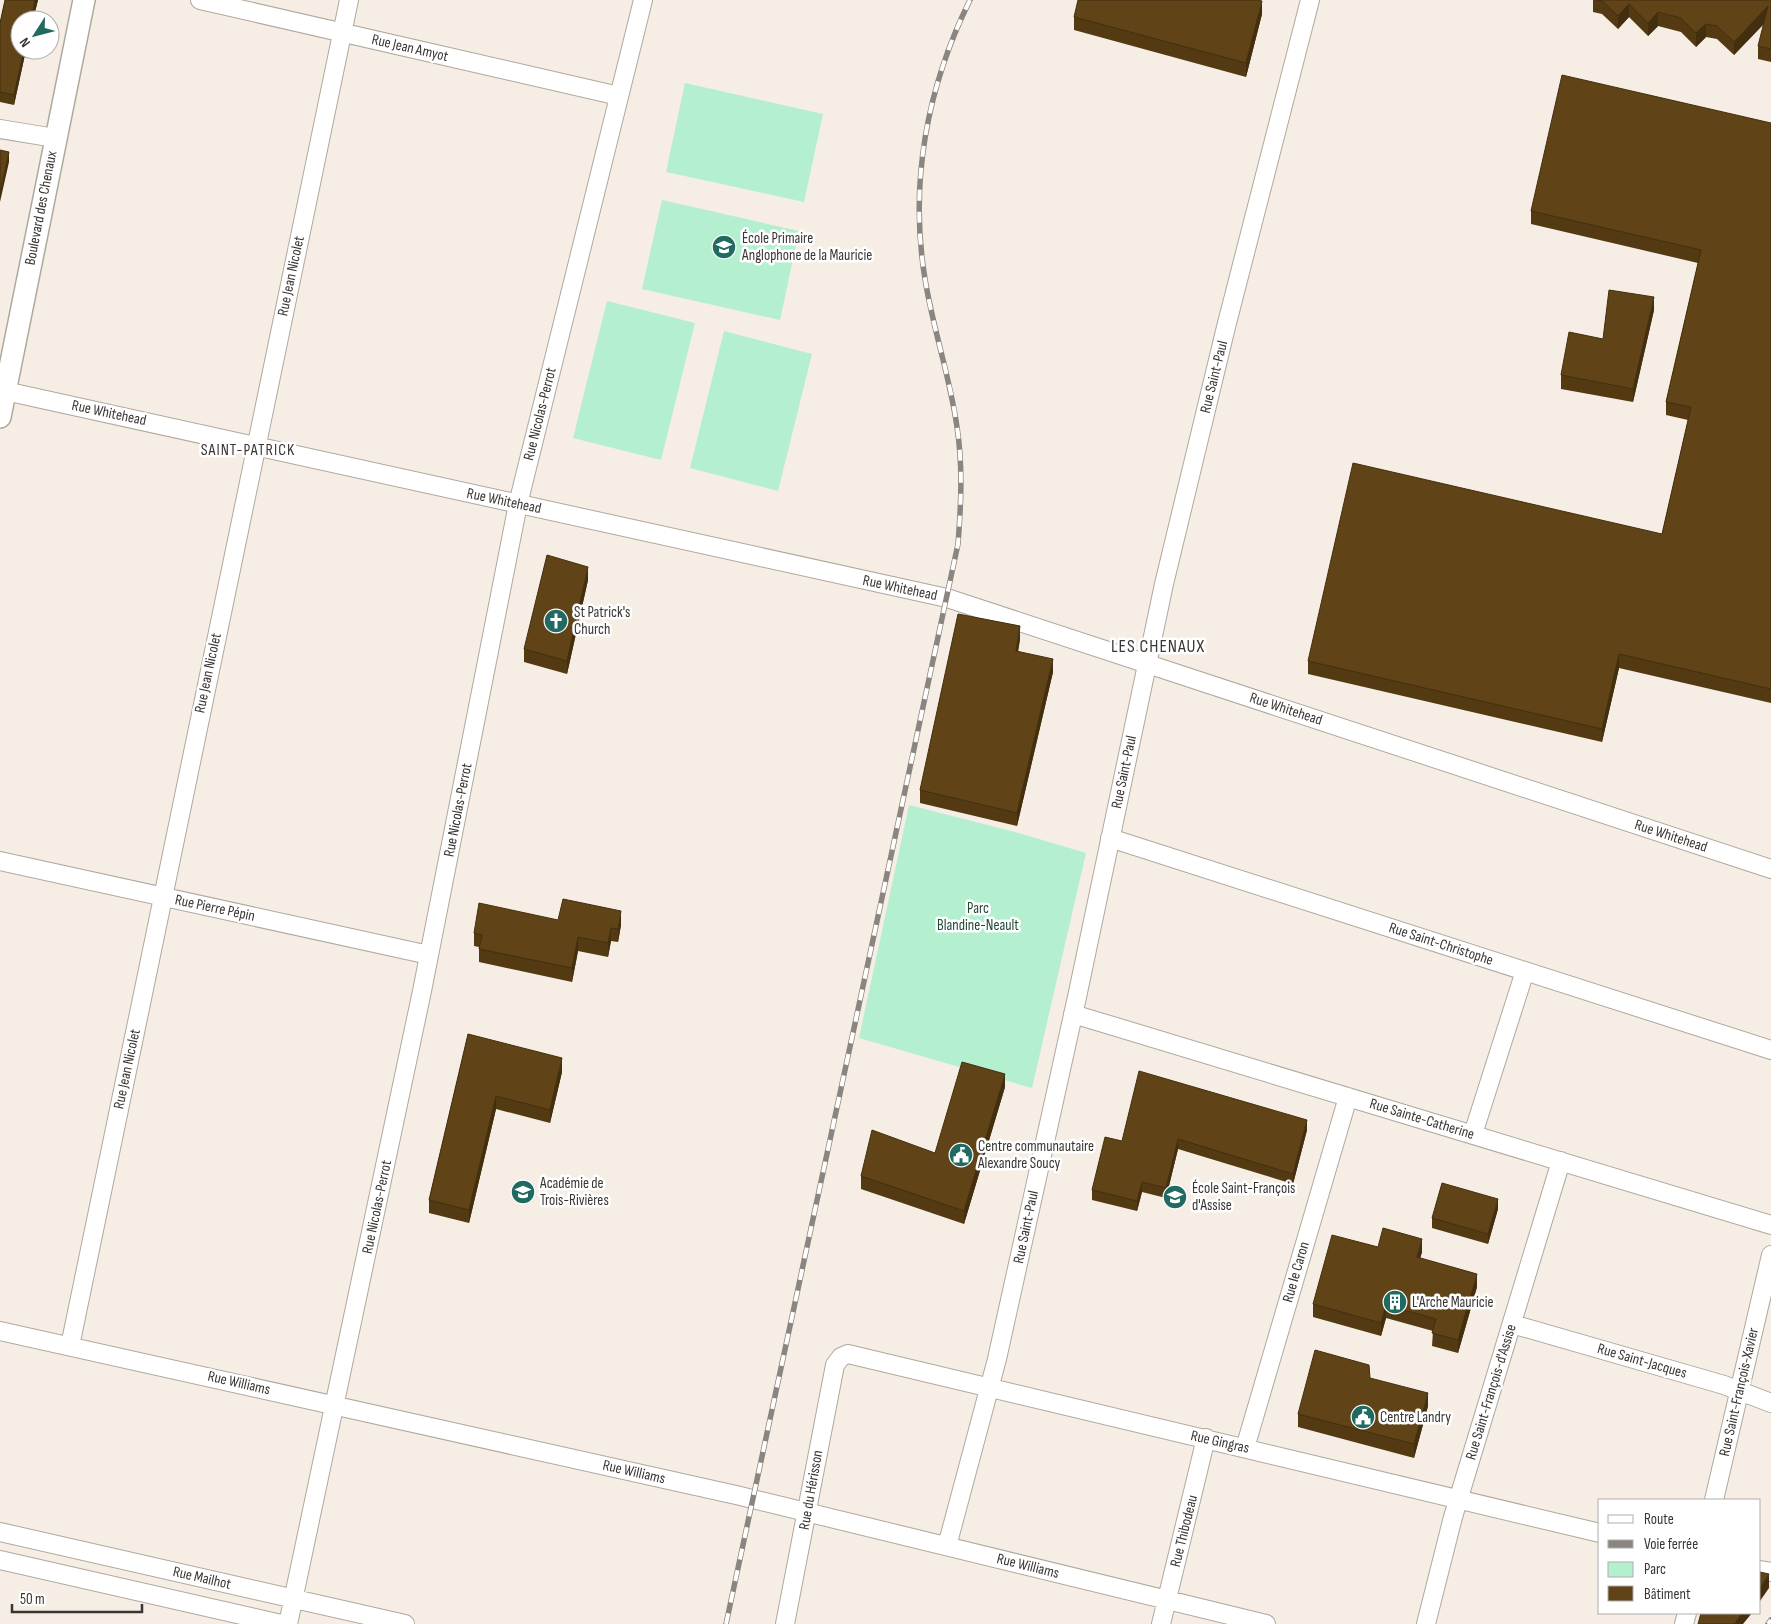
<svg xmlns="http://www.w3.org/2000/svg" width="1771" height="1624" viewBox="0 0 1771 1624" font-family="'Sofia Sans Condensed',sans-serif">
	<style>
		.green { fill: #b4efcf }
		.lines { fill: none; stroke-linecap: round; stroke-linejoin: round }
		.minor-casing { stroke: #afa89e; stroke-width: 20 }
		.tertiary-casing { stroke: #afa89e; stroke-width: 24 }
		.minor { stroke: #fff; stroke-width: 18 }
		.tertiary { stroke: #fff; stroke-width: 21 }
		.rail-casing { stroke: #8b857f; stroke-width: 5.5 }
		.rail { stroke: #fff; stroke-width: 4; stroke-dasharray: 11; stroke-linecap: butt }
		.wall { fill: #533a13 }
		.shaded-wall { fill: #432f0f }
		.building { fill: #604316; stroke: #432f0f }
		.labels { text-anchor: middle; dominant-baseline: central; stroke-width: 5; stroke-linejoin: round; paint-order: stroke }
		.street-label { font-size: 15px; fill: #393532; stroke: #fff }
		.poi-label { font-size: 15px; fill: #393532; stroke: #fff; text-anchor: start }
		.park-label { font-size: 15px; fill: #1e4935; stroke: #fff }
		.neighbourhood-label { font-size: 16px; letter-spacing: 1px; fill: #393532; stroke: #fff }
		.quarter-label { font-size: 18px; letter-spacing: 1px; fill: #393532; stroke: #fff }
	</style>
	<rect width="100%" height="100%" fill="#f6eee4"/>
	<path class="green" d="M685 83 823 114 804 202 666 172Z
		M662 200 799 231 780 320 642 289Z
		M607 301 695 323 661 460 573 438Z
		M724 331 812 354 778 491 690 468Z
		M909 805 1015 832 1086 853 1032 1088 859 1038Z"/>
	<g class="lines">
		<g class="minor-casing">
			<path id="minor" d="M200 0 619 96
				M0 129 55 138
				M5 391 947 598 1771 869
				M1110 838 1771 1050
				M0 861 429 955
				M1073 1014 1771 1225
				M1473 1134 1525 971
				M1512 1324 1724 1385 1771 1403
				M0 1331 736 1495 1266 1624
				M70 1346 349 0
				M1245 1448 1348 1097
				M1714 1500 1771 1255
				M0 1532 405 1624
				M947 1546 997 1359 1077 997 1164 584 1226 327 1310 0
				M0 1560 281 1624
				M1760 1570 1771 1572
				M288 1624 422 991 518 504 643 0
				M785 1624 835 1365 841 1357 848 1354 1600 1533
				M1161 1624 1206 1438
				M1426 1624 1453 1517 1561 1161
				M1684 1624 1687 1613"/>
		</g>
		<g class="tertiary-casing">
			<path id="tertiary" d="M0 417 84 0"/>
		</g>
		<use href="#minor" class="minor"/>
		<use href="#tertiary" class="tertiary"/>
		<g class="rail-casing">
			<path id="rail" d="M726 1624 958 544C961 505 963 466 957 427 950 377 933 329 925 279 909 183 927 87 970 0
				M1768 1624 1771 1620"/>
		</g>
		<use href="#rail" class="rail"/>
	</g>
	<path class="wall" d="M5 0H38L33 20H20V50H26L14 105 0 102V23Z
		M1593 0H1771V62L1758 59V46L1764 24 1734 55 1717 39 1706 37 1696 47 1681 32 1658 26 1648 36 1629 17 1618 29 1602 14 1593 12Z
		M1262 14 1246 77 1074 30V17Z
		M1771 123V703L1619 668 1602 742 1308 674V661L1662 534 1688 420 1666 415V402L1698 263 1531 224V211Z
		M1654 310 1633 402 1561 389V375L1603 339Z
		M588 580 567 674 524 662V649Z
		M1020 639 1018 651 1053 672 1017 826 920 803V790Z
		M558 920 621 925 618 942 611 941 608 957 578 951 572 982 479 962V947L474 946V933Z
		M468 1034 562 1072 550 1123 496 1109 469 1223 429 1213V1200Z
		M1005 1087 964 1224 861 1189V1176L935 1153Z
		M1307 1130 1293 1184 1178 1149 1166 1198 1142 1192 1137 1211 1092 1200V1190L1122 1141Z
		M1498 1209 1488 1244 1432 1228V1218Z
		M1378 1247 1422 1252 1420 1258 1477 1287 1458 1353 1432 1346 1433 1331 1386 1318 1381 1336 1313 1317V1304Z
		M1370 1378 1428 1406 1414 1458 1298 1427V1414Z"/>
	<path class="shaded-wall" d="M35 0H38L33 20H31Z
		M1262 1V14L1246 77V63Z
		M1629 4V17L1618 29V16Z
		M1768 6V19L1734 55V42Z
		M1658 12V26L1648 36V23Z
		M1706 24V37L1696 47V33Z
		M24 50H26L14 105V95Z
		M9 152V162L0 202V192Z
		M1654 297V310L1633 402V389Z
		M588 567V580L567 674V661Z
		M1020 626V639L1016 664V651Z
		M1619 654V668L1602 742V729Z
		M1053 659V672L1017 826V813Z
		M621 911V925L618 942V929Z
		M611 928V941L608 957V943Z
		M578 937V951L572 982V968Z
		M562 1058V1072L550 1123V1110Z
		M1005 1074V1087L964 1224V1211Z
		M496 1096V1109L469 1223V1210Z
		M1307 1120V1130L1293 1184V1174Z
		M1178 1139V1149L1166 1198V1188Z
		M1142 1182V1192L1137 1211V1201Z
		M1498 1199V1209L1488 1244V1234Z
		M1422 1239V1252L1417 1270V1257Z
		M1477 1274V1287L1458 1353V1340Z
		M1386 1305V1318L1381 1336V1323Z
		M1428 1393V1406L1414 1458V1444Z
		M1769 1574V1588L1760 1601V1588Z
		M1742 1613H1752L1743 1624H1734Z"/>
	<path class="building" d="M5 0H35L31 20H20V50H24L14 95 0 92V23Z
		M1078 0H1258L1262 1 1246 63 1074 17Z
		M1597 0H1771V49L1758 46 1768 6 1734 42 1717 26 1706 24 1696 33 1681 18 1658 12 1648 23 1629 4 1618 16 1602 1Z
		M1562 75 1771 123V689L1619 654 1602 729 1308 661 1353 463 1662 534 1691 407 1666 402 1701 250 1531 211Z
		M0 150 9 152 0 192Z
		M1609 290 1654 297 1633 389 1561 375 1569 332 1603 339Z
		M547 555 588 567 567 661 524 649Z
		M958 614 1020 626 1016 651 1053 659 1017 813 920 790Z
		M563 899 621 911 618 929 611 928 608 943 578 937 572 968 479 949 482 935 474 933 479 903 558 920Z
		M468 1034 562 1058 550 1110 496 1096 469 1210 429 1200Z
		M962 1062 1005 1074 964 1211 861 1176 872 1130 935 1153Z
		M1139 1071 1307 1120 1293 1174 1178 1139 1166 1188 1142 1182 1137 1201 1092 1190 1105 1137 1122 1141Z
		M1442 1183 1498 1199 1488 1234 1432 1218Z
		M1383 1228 1422 1239 1417 1257 1477 1274 1458 1340 1432 1333 1436 1319 1386 1305 1381 1323 1313 1304 1332 1235 1378 1247Z
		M1315 1350 1369 1365 1370 1378 1428 1393 1414 1444 1298 1414Z
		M1760 1572 1769 1574 1760 1588Z
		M1701 1613H1742L1734 1624H1698Z"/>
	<defs>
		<g id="school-disc" transform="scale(1.25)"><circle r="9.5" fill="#206a62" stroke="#fff"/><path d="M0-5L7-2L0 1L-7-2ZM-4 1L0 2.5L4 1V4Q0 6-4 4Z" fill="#fff"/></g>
		<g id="church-disc" transform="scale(1.25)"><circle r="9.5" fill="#206a62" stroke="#fff"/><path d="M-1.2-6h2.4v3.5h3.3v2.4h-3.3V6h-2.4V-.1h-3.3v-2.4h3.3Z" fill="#fff"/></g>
		<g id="civic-disc" transform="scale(1.25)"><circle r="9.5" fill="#206a62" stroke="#fff"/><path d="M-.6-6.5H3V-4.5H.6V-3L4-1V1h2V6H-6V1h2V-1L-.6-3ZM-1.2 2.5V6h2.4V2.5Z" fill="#fff"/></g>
		<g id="university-disc" transform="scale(1.25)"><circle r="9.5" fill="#206a62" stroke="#fff"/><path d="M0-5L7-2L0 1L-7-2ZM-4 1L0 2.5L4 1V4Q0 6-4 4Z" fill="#fff"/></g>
		<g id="building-disc" transform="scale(1.25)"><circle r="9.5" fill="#206a62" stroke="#fff"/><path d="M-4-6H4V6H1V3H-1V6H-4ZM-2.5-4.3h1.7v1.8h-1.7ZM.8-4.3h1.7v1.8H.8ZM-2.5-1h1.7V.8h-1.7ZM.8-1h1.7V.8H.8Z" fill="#fff"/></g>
	</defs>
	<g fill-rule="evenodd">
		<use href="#school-disc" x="724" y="247"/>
		<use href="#church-disc" x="556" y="621"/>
		<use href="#civic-disc" x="961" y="1155"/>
		<use href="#university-disc" x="523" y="1192"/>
		<use href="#school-disc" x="1175" y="1197"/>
		<use href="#building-disc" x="1395" y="1302"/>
		<use href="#civic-disc" x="1363" y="1417"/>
	</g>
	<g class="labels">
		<g class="street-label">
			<text transform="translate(410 48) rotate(13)">Rue Jean Amyot</text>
			<text transform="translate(41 208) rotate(-79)">Boulevard des Chenaux</text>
			<text transform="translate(291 276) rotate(-78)">Rue Jean Nicolet</text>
			<text transform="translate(1214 377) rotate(-76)">Rue Saint-Paul</text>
			<text transform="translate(109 413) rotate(12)">Rue Whitehead</text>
			<text transform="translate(540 414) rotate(-76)">Rue Nicolas-Perrot</text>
			<text transform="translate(504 501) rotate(12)">Rue Whitehead</text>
			<text transform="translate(900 588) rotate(12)">Rue Whitehead</text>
			<text transform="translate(208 673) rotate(-78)">Rue Jean Nicolet</text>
			<text transform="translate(1286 709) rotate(18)">Rue Whitehead</text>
			<text transform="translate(1124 772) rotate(-78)">Rue Saint-Paul</text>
			<text transform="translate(458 810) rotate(-79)">Rue Nicolas-Perrot</text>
			<text transform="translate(1671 836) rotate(18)">Rue Whitehead</text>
			<text transform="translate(215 908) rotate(12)">Rue Pierre Pépin</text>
			<text transform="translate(1441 944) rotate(18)">Rue Saint-Christophe</text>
			<text transform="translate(127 1069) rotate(-78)">Rue Jean Nicolet</text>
			<text transform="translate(1422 1119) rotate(17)">Rue Sainte-Catherine</text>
			<text transform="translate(377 1207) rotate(-78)">Rue Nicolas-Perrot</text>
			<text transform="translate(1026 1227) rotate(-78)">Rue Saint-Paul</text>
			<text transform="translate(1296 1272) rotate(-74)">Rue le Caron</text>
			<text transform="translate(1642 1361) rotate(16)">Rue Saint-Jacques</text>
			<text transform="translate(239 1383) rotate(13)">Rue Williams</text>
			<text transform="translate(1491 1392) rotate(-73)">Rue Saint-François-d'Assise</text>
			<text transform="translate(1739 1392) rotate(-77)">Rue Saint-François-Xavier</text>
			<text transform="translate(1220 1442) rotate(13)">Rue Gingras</text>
			<text transform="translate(634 1472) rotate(13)">Rue Williams</text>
			<text transform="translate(811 1490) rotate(-80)">Rue du Hérisson</text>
			<text transform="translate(1184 1531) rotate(-76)">Rue Thibodeau</text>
			<text transform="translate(1028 1566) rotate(14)">Rue Williams</text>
			<text transform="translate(202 1578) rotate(13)">Rue Mailhot</text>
		</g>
		<g class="poi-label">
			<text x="742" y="238">École Primaire<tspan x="742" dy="17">Anglophone de la Mauricie</tspan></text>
			<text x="574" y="612">St Patrick's<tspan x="574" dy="17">Church</tspan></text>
			<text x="978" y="1146">Centre communautaire<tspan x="978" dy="17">Alexandre Soucy</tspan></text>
			<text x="540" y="1183">Académie de<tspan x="540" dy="17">Trois-Rivières</tspan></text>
			<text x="1192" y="1188">École Saint-François<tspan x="1192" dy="17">d'Assise</tspan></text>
			<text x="1412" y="1302">L'Arche Mauricie</text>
			<text x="1380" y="1417">Centre Landry</text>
		</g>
		<g class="park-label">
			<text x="978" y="908">Parc<tspan x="978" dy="17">Blandine-Neault</tspan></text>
		</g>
		<g class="neighbourhood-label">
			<text x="248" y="450">SAINT-PATRICK</text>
		</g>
		<g class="quarter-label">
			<text x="1158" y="646">LES CHENAUX</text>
		</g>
	</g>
	<rect x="1598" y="1499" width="162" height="115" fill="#ffffff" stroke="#b0aead"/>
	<rect x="1608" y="1515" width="25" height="8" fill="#ffffff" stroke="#b0aead"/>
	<text x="1644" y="1524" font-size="15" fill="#393532">Route</text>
	<rect x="1608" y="1540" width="25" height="8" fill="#8b857f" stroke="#b0aead"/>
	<text x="1644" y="1549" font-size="15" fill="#393532">Voie ferrée</text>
	<rect x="1608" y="1562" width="25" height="15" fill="#b4efcf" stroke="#b0aead"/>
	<text x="1644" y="1574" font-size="15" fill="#393532">Parc</text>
	<rect x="1608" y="1586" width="25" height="15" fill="#604316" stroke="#b0aead"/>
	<text x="1644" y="1599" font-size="15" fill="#393532">Bâtiment</text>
	<g transform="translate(35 35) rotate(234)"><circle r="24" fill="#ffffff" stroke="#b0aead"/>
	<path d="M0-4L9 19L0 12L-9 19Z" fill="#206a62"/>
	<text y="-8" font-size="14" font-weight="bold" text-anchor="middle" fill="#393532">N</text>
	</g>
	<path d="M12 1604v8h130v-8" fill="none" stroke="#393532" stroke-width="2.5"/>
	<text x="20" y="1604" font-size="15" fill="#393532" stroke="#ffffff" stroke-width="4" paint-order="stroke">50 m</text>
</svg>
